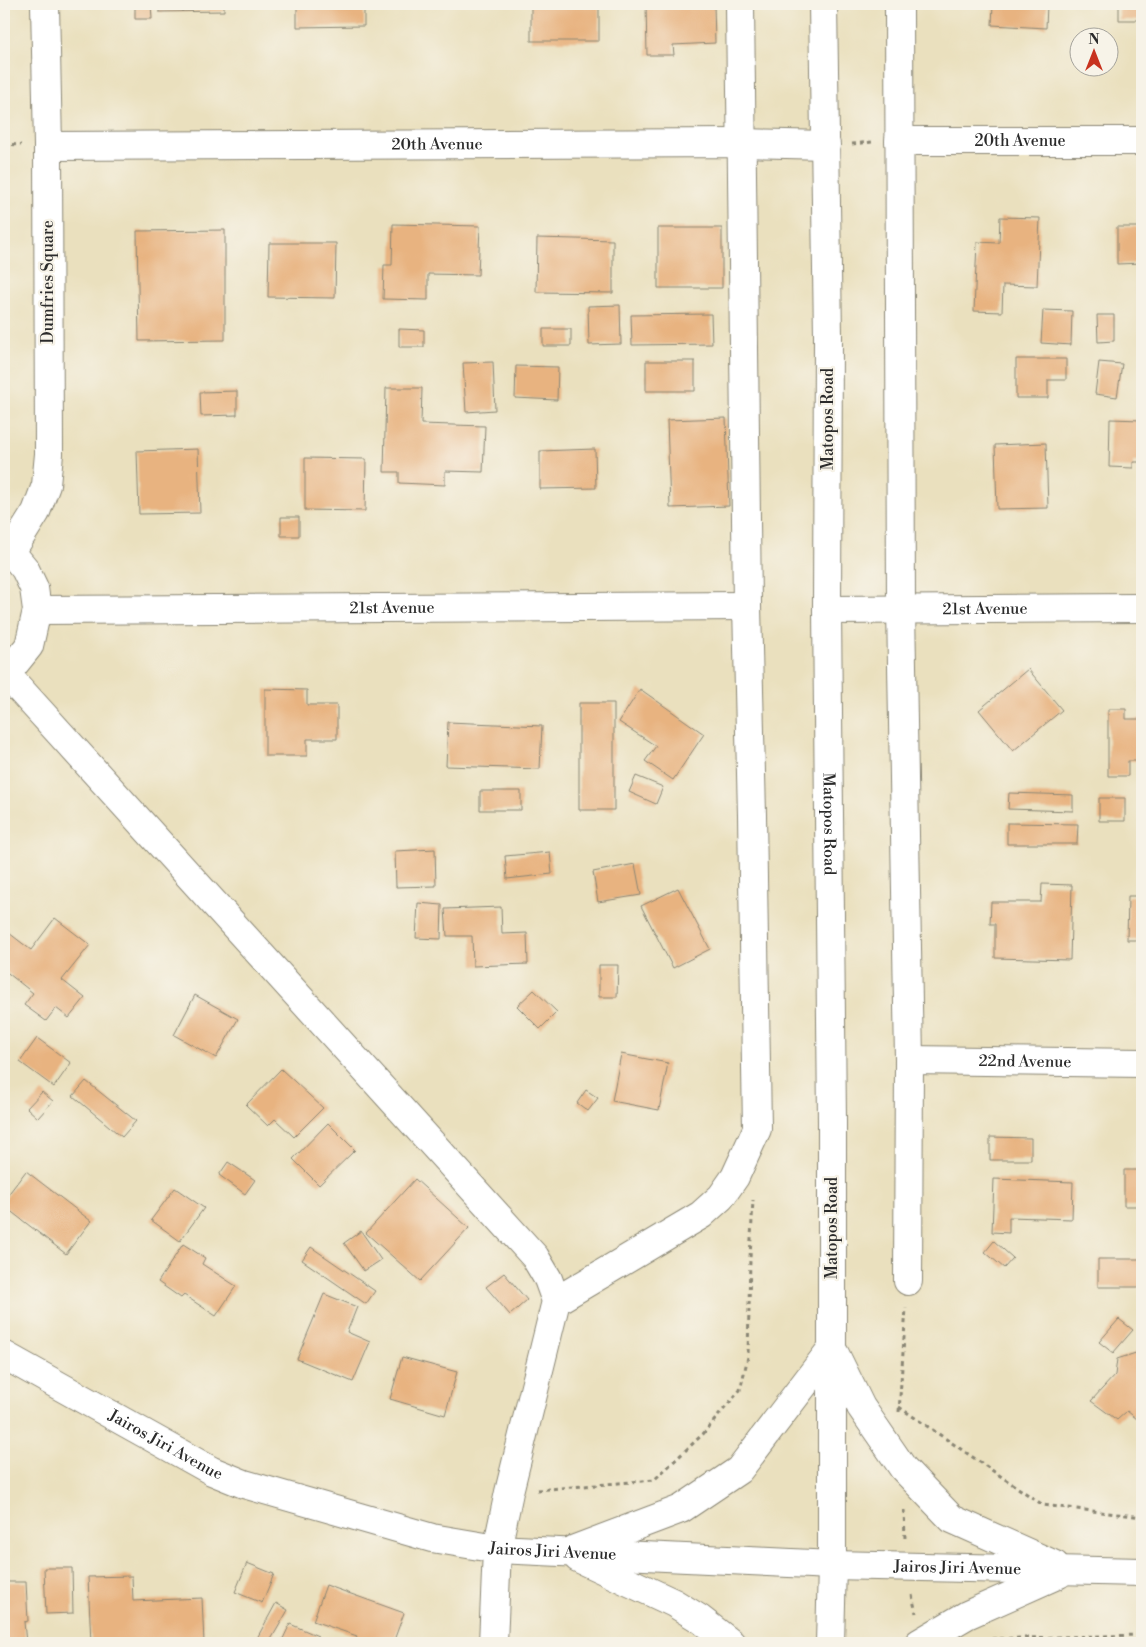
<svg xmlns="http://www.w3.org/2000/svg" width="1146" height="1647" viewBox="0 0 1146 1647" font-family="'Libre Bodoni',serif">
	<style>
		.building { fill: #e8b380 }
		.lines { fill: none; stroke-linecap: round; stroke-linejoin: round }
		.minor-casing { stroke: #8a8674; stroke-width: 30 }
		.major-casing { stroke: #8a8674; stroke-width: 30 }
		.path { stroke: #8a8674; stroke-width: 3; stroke-dasharray: 4 4; stroke-linecap: butt }
		.minor { stroke: #fff; stroke-width: 28 }
		.major { stroke: #fff; stroke-width: 28 }
		.labels { text-anchor: middle; dominant-baseline: central; stroke-width: 4.5; stroke-linejoin: round; paint-order: stroke }
		.street-label { font-size: 16px; fill: #2b2b2b; stroke: #f7f3e8 }
	</style>
	<rect width="100%" height="100%" fill="#f7f3e8"/>
	<filter id="ink" filterUnits="userSpaceOnUse"><feTurbulence type="fractalNoise" baseFrequency=".02" numOctaves="2"/><feDisplacementMap in="SourceGraphic" scale="10" xChannelSelector="R" yChannelSelector="G"/><feConvolveMatrix kernelMatrix="1 2 1 2 8 2 1 2 1" color-interpolation-filters="sRGB"/></filter>
	<filter id="wash" filterUnits="userSpaceOnUse"><feTurbulence type="fractalNoise" baseFrequency=".0096" numOctaves="4" result="noise"/><feDisplacementMap in="SourceGraphic" scale="20" xChannelSelector="R" yChannelSelector="G"/><feGaussianBlur stdDeviation="1.12" result="paint"/><feColorMatrix in="noise" values="0 0 0 0 0 0 0 0 0 0 0 0 0 0 0 0 0 1.4 0 .05"/><feComposite in="paint" operator="in"/></filter>
	<g filter="url(#wash)">
		<rect width="100%" height="100%" fill="#eae0be"/>
		<g id="blocks">
			<path class="building" d="M135 4H151L152 19H135Z
				M158 4H224V11L159 12Z
				M297 4H364V26L297 27Z
				M531 4H599V41H531Z
				M646 4H714L715 43 673 45 674 55H647Z
				M993 4H1047L1046 28 992 25Z
				M1119 4H1142V20H1119Z
				M1000 217 1040 218 1037 286 1003 285 1002 312 974 311 977 242 999 243Z
				M393 224 480 226 478 275 428 274V300L383 299 384 265H392Z
				M1117 227H1142V263L1117 264Z
				M658 228H722V288H658Z
				M225 230V340L139 341 137 231Z
				M537 238 613 240V293L536 292Z
				M269 243H336L335 298 268 297Z
				M620 305 621 344 589 345 588 306Z
				M1043 310 1072 311 1071 345 1041 343Z
				M711 314 712 344 632 345 631 315Z
				M1097 315H1114V341L1098 342Z
				M399 329 424 330V347H399Z
				M543 329H571V346H543Z
				M1016 359H1066V380H1048V398H1016Z
				M646 361H695V391H646Z
				M493 362 495 410 466 412 463 363Z
				M1099 362 1122 364 1117 397 1095 394Z
				M516 366 558 367 557 400 515 398Z
				M386 388H422L421 424 485 426 483 472 445 471V485L399 483V472H384Z
				M237 391V415L201 416 200 392Z
				M726 418 729 506 670 508 667 420Z
				M1110 419 1142 420V462H1133V468L1109 467Z
				M1046 443 1048 508 997 509 995 445Z
				M198 449 200 513 139 514 137 451Z
				M595 449 596 488 540 489V451Z
				M305 458 366 459 365 511 305 510Z
				M281 517H299V536H281Z
				M1028 669 1062 710 1013 751 979 710Z
				M265 689 307 690V705H337V739H307V756H265Z
				M640 689 704 734 673 780 645 761 656 746 619 722Z
				M579 703H614V810H579Z
				M1108 709H1126V719H1142V761H1128V776H1108Z
				M448 722 542 726 540 769 446 766Z
				M636 776 663 787 656 804 629 792Z
				M480 791H521V810H480Z
				M1009 793 1073 795V811L1008 809Z
				M1099 798H1125V821H1099Z
				M1007 823 1078 824 1077 844H1007Z
				M435 849 436 886 396 887 395 851Z
				M550 852 552 874 507 879 505 856Z
				M635 864 641 895 598 902 593 872Z
				M1042 884 1072 885 1070 960 995 958V924H990L991 902H1041Z
				M678 888 710 949 673 968 641 906Z
				M1128 896H1142V940H1127Z
				M418 903 442 905 441 939 416 938Z
				M501 907 502 934 527 933 528 964 473 966 472 936H447L445 909Z
				M55 918 90 945 62 980 85 998 69 1018 56 1008 46 1021 24 1005 33 993 4 970V940L9 933 31 950Z
				M599 965H618L617 997H599Z
				M534 990 557 1012 540 1029 517 1006Z
				M195 995 238 1019 216 1058 174 1035Z
				M37 1038 71 1063 54 1087 20 1062Z
				M621 1054 668 1063 659 1110 612 1101Z
				M281 1069 323 1108 294 1137 275 1119 268 1126 246 1105Z
				M86 1081 136 1121 122 1137 73 1096Z
				M586 1090 598 1098 588 1111 577 1103Z
				M42 1092 53 1101 38 1118 27 1108Z
				M328 1123 355 1150 319 1185 293 1159Z
				M990 1137 1031 1138V1160H990Z
				M228 1162 255 1180 245 1194 219 1175Z
				M1124 1170H1142V1206H1124Z
				M26 1171 91 1221 66 1254 4 1206V1200Z
				M415 1179 469 1228 420 1281 366 1233Z
				M994 1179 1073 1182 1072 1219 1009 1217V1233L992 1232Z
				M175 1188 204 1208 180 1241 151 1220Z
				M361 1231 381 1260 364 1271 344 1243Z
				M994 1241 1013 1258 1004 1268 985 1252Z
				M183 1244 205 1258 202 1264 236 1286 216 1316 184 1295 181 1298 158 1282Z
				M311 1247 375 1291 366 1304 302 1260Z
				M1098 1259H1142V1287H1098Z
				M504 1273 527 1300 510 1315 486 1287Z
				M324 1294 357 1307 347 1332 370 1342 353 1382 297 1359Z
				M1119 1319 1133 1330 1113 1353 1099 1342Z
				M1142 1351V1423L1127 1411 1117 1420 1091 1401 1115 1375 1117 1359Z
				M402 1357 457 1372 445 1415 390 1399Z
				M247 1563 274 1574 262 1603 235 1592Z
				M44 1568H72L73 1613 46 1614Z
				M132 1576 133 1601 202 1598 204 1643H91L88 1577Z
				M4 1582H26L28 1621 24 1622 26 1643H4Z
				M326 1585 404 1613 393 1643H354L357 1636 313 1621Z
				M276 1603 288 1610 269 1643H263L256 1640Z
				M290 1624 318 1636 315 1643H281Z"/>
		</g>
	</g>
	<g filter="url(#ink)">
		<use href="#blocks" fill-opacity="0" stroke="#8a8674" stroke-width="1"/>
		<g class="lines">
			<g class="minor-casing">
				<g id="minor">
					<path d="M899 4 901 609 909 1060 908 1281"/>
					<path id="s1" d="M899 141H1142"/>
					<path id="s2" d="M48 146 742 143 826 145"/>
					<path d="M4 547 11 552 25 569 34 588 37 610 29 646 4 677"/>
					<path d="M11 552 36 512 46 485 49 454 48 146 45 4"/>
					<path id="s3" d="M37 610 747 606"/>
					<path id="s4" d="M827 610 1142 608"/>
					<path d="M7 675 535 1257 548 1279 556 1301 509 1492 497 1549 493 1643"/>
					<path id="s5" d="M909 1060 1142 1063"/>
					<path d="M556 1301 701 1215 721 1197 735 1177 757 1129 752 815 747 606 740 4"/>
				</g>
			</g>
			<g class="major-casing">
				<g id="major">
					<path id="s6" d="M823 4 828 336 827 610 832 1121V1565L830 1643"/>
					<path d="M835 1354 861 1407 903 1468 952 1519 1055 1565"/>
					<path id="s7" d="M4 1355 212 1471 244 1484 432 1538 497 1549 832 1565 1142 1572"/>
					<path d="M575 1549 681 1509 739 1470 832 1348"/>
					<path d="M578 1558 674 1603 700 1619 731 1643"/>
					<path d="M919 1643 967 1615 1059 1574"/>
				</g>
			</g>
			<path class="path" d="M4 144 21 145
				M852 144 873 142
				M899 1407 1043 1505 1142 1517
				M899 1412 906 1308
				M537 1490 654 1480 703 1434 740 1390 748 1357 750 1258 753 1200
				M904 1510 905 1539
				M912 1595 916 1613
				M984 1639 1142 1635"/>
			<use href="#minor" class="minor"/>
			<use href="#major" class="major"/>
		</g>
	</g>
	<g class="labels">
		<g class="street-label">
			<text stroke="none"><textPath href="#s1" startOffset="121">20th Avenue</textPath></text>
			<text stroke="none"><textPath href="#s2" startOffset="389">20th Avenue</textPath></text>
			<text transform="translate(48 282) rotate(-90)">Dumfries Square</text>
			<text transform="translate(828 419) rotate(-90)">Matopos Road</text>
			<text stroke="none"><textPath href="#s3" startOffset="355">21st Avenue</textPath></text>
			<text stroke="none"><textPath href="#s4" startOffset="158">21st Avenue</textPath></text>
			<text stroke="none"><textPath href="#s6" startOffset="820">Matopos Road</textPath></text>
			<text stroke="none"><textPath href="#s5" startOffset="116">22nd Avenue</textPath></text>
			<text transform="translate(832 1228) rotate(-90)">Matopos Road</text>
			<text stroke="none"><textPath href="#s7" startOffset="185">Jairos Jiri Avenue</textPath></text>
			<text stroke="none"><textPath href="#s7" startOffset="590">Jairos Jiri Avenue</textPath></text>
			<text stroke="none"><textPath href="#s7" startOffset="995">Jairos Jiri Avenue</textPath></text>
		</g>
	</g>
	<rect width="1146" height="1647" fill="none" stroke="#f7f3e8" stroke-width="20"/>
	<g transform="translate(1094 52)"><circle r="24" fill="#f7f3e8" stroke="#a5a39c"/>
	<path d="M0-4L9 19L0 12L-9 19Z" fill="#c8321e"/>
	<text y="-8" font-size="14" font-weight="bold" text-anchor="middle" fill="#2b2b2b">N</text>
	</g>
</svg>
